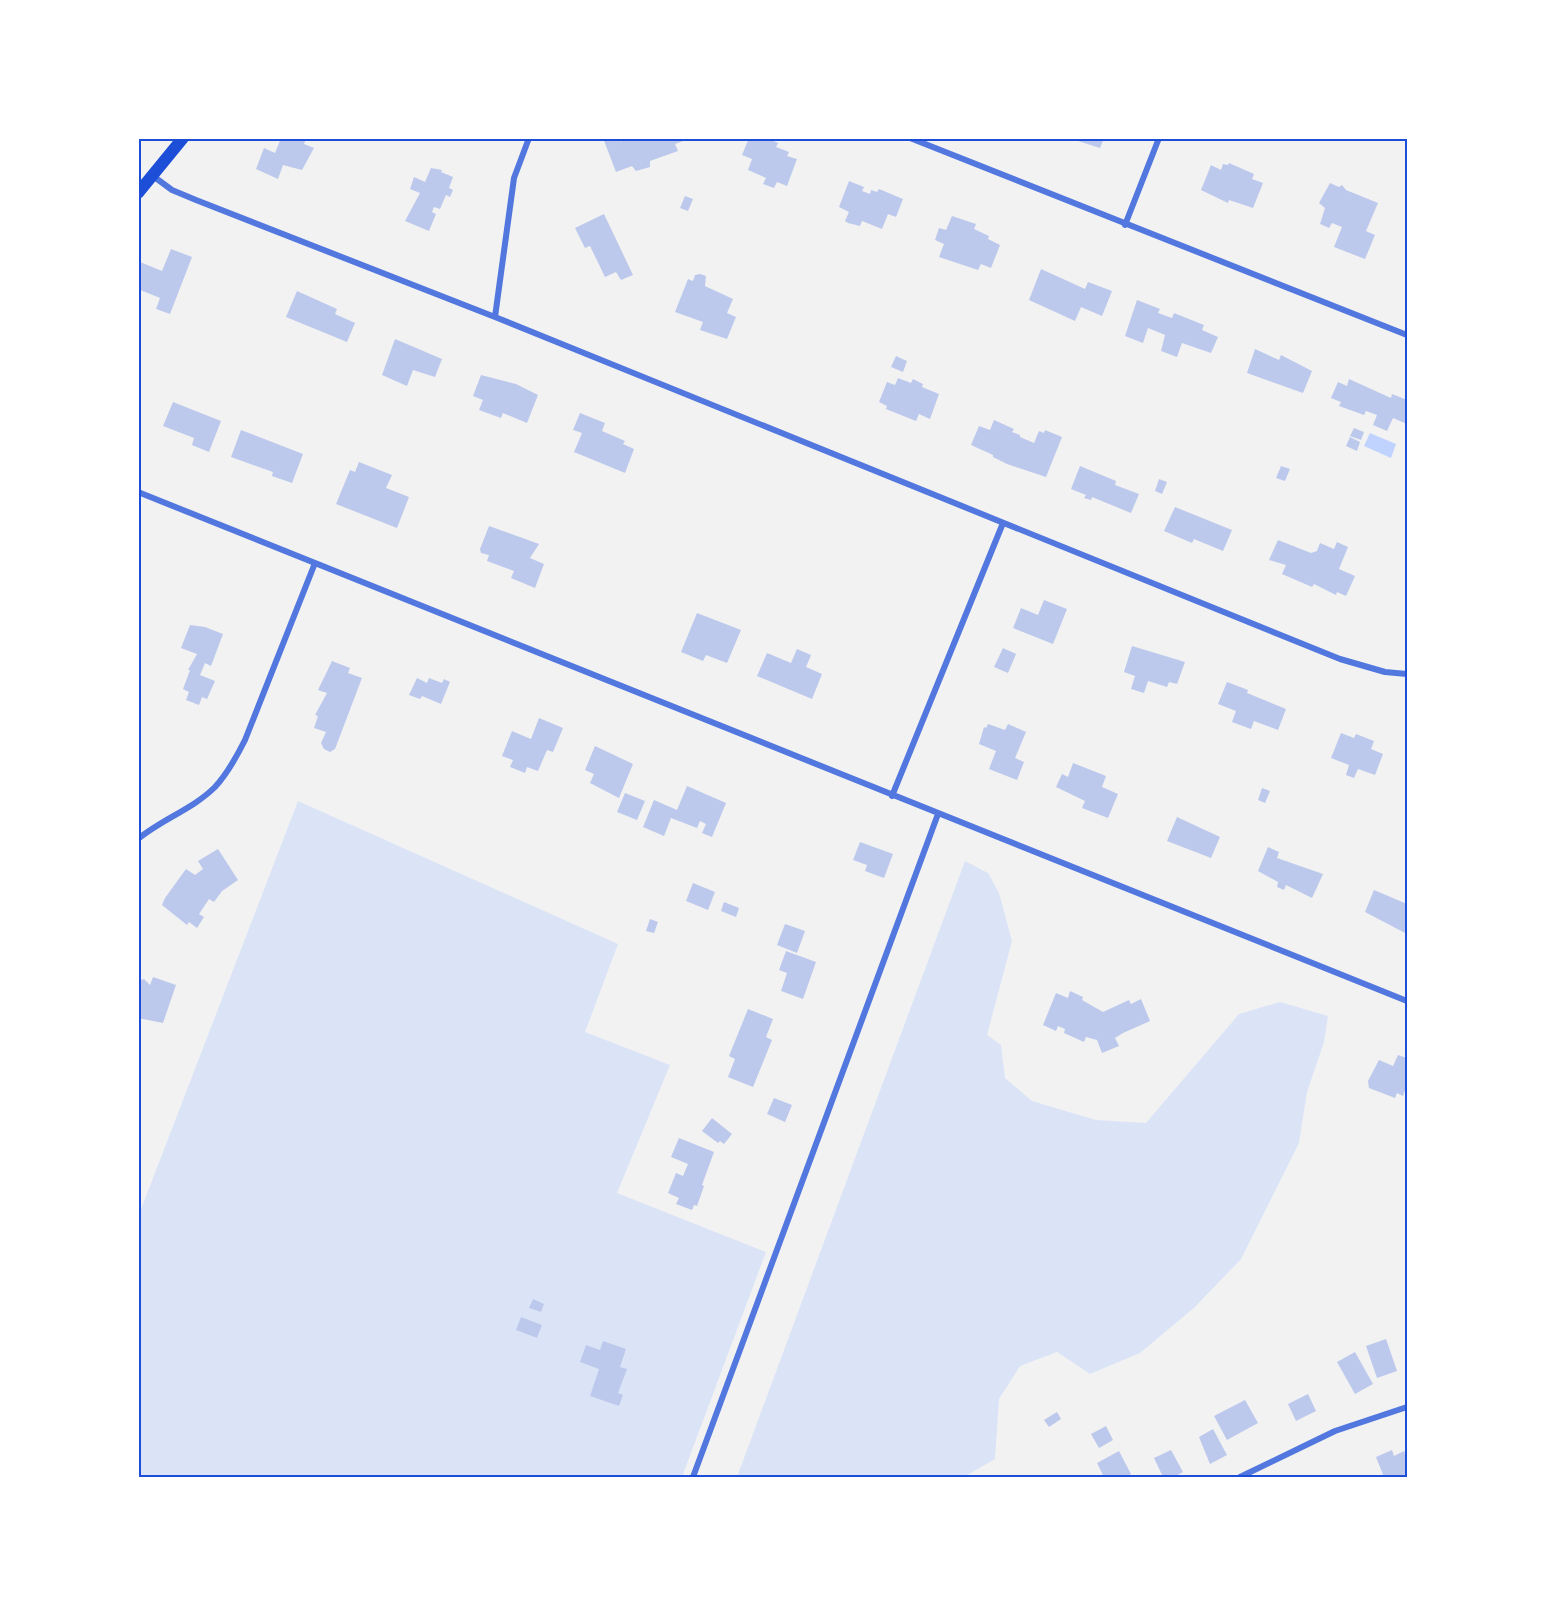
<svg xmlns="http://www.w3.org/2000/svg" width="1545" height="1615" viewBox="0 0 1545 1615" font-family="'Public Sans',sans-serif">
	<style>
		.green { fill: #dbe4f7 }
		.water { fill: #bfd3fe }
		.building { fill: #bdc9ec }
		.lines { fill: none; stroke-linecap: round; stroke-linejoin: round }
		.minor { stroke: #5277de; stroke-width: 6 }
		.secondary { stroke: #1d4ed8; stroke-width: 12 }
		.neatline { fill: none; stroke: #1d4ed8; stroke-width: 2 }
	</style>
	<rect width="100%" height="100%" fill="#f2f2f2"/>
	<path class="green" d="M298 801 618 944 585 1032 670 1065 617 1193 766 1252 682 1477H138V1217Z
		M965 861 988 873 999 893 1012 941 987 1035 1001 1045 1005 1078 1032 1101 1096 1120 1146 1123 1239 1014 1280 1002 1328 1016 1324 1042 1307 1092 1299 1143 1241 1259 1195 1307 1140 1353 1090 1374 1057 1352 1020 1366 999 1399 995 1459 964 1477H737Z"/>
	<path class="water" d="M1370 433 1396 444 1391 458 1364 446Z"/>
	<path class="building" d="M281 138H306L304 144 314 148 302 170 283 165 278 179 256 169 264 148 275 153Z
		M603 138H620L621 142 625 138H682L683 141 675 144 678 151 650 161V167L636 171 632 166 616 172Z
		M749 138H767L778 143 776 147 789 152 787 156 797 159 787 186 777 182 774 188 763 184 766 178 748 170 752 159 742 155Z
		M1079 138H1104L1100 148 1078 141Z
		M1229 163 1254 174 1252 179 1263 183 1253 208 1229 200 1228 203 1201 190 1211 165 1221 170 1223 164 1228 165Z
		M431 168 442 170 441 172 453 177 449 188 453 190 450 197 446 195 440 209 434 207 432 212 436 214 429 231 405 221 420 193 410 189 414 177 425 182Z
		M849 181 864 187 862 191 870 194 871 190 877 192 879 189 903 199 896 217 888 214 882 229 862 221 860 226 848 223 845 221 849 212 839 207Z
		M1330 183 1339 187 1342 185 1346 190 1378 203 1366 231 1375 235 1365 259 1334 247 1342 227 1332 223 1329 228 1320 224 1325 208 1319 203Z
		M685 196 693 199 688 211 680 208Z
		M604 214 633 275 621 280 616 272 605 277 590 246 585 248 575 228Z
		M952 216 976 224 974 229 989 236 988 239 1000 245 991 268 981 264 978 270 939 257 944 244 935 240 939 228 946 230Z
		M171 249 192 257 170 314 156 309 160 298 138 289V266L140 262 162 271Z
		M1041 269 1085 289 1088 282 1112 291 1102 316 1081 307 1075 321 1029 300Z
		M700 274 706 276 705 286 733 299 727 313 736 317 727 339 700 330 703 322 675 312 688 279 693 281 695 275Z
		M297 291 337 309 335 314 355 323 347 342 286 317Z
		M1137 300 1160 309 1158 313 1172 318 1174 313 1204 325 1202 330 1218 337 1211 353 1182 343 1177 357 1161 351 1165 335 1148 328 1143 343 1125 336Z
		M395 339 442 359 435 377 413 370 407 386 382 375Z
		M1255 349 1279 360 1281 355 1312 371 1303 393 1247 373Z
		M896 356 907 361 903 372 891 367Z
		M481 375 516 384 538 395 527 423 503 413 501 418 479 410 483 400 473 396Z
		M898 378 911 383 913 379 923 384 922 387 939 394 930 419 919 414 916 421 886 409 887 406 879 402 887 382 895 385Z
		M1349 379 1391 398 1392 394 1407 400V424L1393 418 1387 431 1373 425 1377 415 1366 411 1364 415 1339 406 1341 402 1331 398 1338 382 1347 386Z
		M173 402 221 421 209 452 192 445 194 438 163 426Z
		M580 413 605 423 602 431 625 441 623 444 634 449 625 473 574 452 582 433 573 430Z
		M994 420 1014 429 1012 432 1020 435V437L1034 443 1039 431 1044 433 1045 430 1062 437 1046 477 1007 464 993 457V455L971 445 979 426 990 430Z
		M1354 428 1364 432 1361 440 1350 436Z
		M241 430 303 454 292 483 272 476 273 472 231 457Z
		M1350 437 1360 442 1357 451 1346 446Z
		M359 462 392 475 386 488 409 497 397 528 336 504 350 470 355 472Z
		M1080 466 1116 481 1115 485 1139 494 1131 513 1092 497 1091 500 1084 498 1086 495 1071 489Z
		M1281 466 1290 469 1285 481 1276 478Z
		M1159 479 1167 482 1162 494 1155 491Z
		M1175 507 1232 530 1223 551 1194 539 1192 543 1164 531Z
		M489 526 539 544 530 558 544 564 535 588 511 578 514 571 487 561 489 555 481 553 480 549Z
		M1278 540 1311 553 1317 551 1320 543 1334 549 1337 542 1348 547 1339 569 1355 576 1346 596 1337 592 1336 595 1314 584 1312 587 1282 574 1286 565 1269 560Z
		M1044 600 1067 609 1053 644 1013 628 1021 608 1038 615Z
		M697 613 741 630 727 663 706 655 703 661 681 652Z
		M190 625 205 627 223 634 211 666 205 663 200 675 215 681 207 699 202 697 199 705 186 700 189 692 183 689 190 670H188L197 654 181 648Z
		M1132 646 1185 662 1177 684 1169 682 1167 687 1148 681 1144 693 1131 689 1135 676 1124 672Z
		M1003 648 1016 654 1008 673 994 667Z
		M797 649 811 655 806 667 822 674 812 699 757 676 767 653 791 663Z
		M332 661 350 668 348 673 362 678 335 749 330 752 324 749 321 743 326 732 314 728 318 716 315 715 327 693 318 690Z
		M417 678 427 683 429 678 442 683 444 679 450 682 441 704 422 696 420 699 409 695Z
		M1227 682 1248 690 1247 693 1286 709 1278 730 1254 721 1251 729 1232 722 1236 711 1218 704Z
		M539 718 563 728 553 752 547 750 538 771 527 767 525 773 510 767 513 760 502 756 512 731 531 739Z
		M988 724 1005 730 1008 724 1026 732 1015 758 1024 762 1017 780 989 769 996 751 979 744 984 727 986 728Z
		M1341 733 1354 738 1356 734 1374 741 1371 749 1383 754 1375 775 1358 769 1354 778 1346 775 1349 765 1331 758Z
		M595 746 633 764 619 798 590 783 594 774 585 770Z
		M1073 763 1106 776 1102 787 1118 794 1108 818 1082 808 1085 801 1056 787 1062 774 1068 777Z
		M687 786 726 803 712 837 702 833 706 824 700 821 697 828 671 818 664 836 643 827 654 800 677 810Z
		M1262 788 1270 791 1265 803 1258 800Z
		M625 793 645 801 637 820 617 812Z
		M1177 817 1220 837 1211 858 1167 841Z
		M860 842 893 854 884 878 865 871 867 865 853 860Z
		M1268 847 1279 852 1277 858 1323 874 1312 898 1286 885 1284 890 1277 887 1278 882 1258 871Z
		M218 849 238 880 222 891 214 902 209 899 199 914 204 917 197 928 189 922 187 925 162 905 165 898 186 869 195 875 203 869 198 861Z
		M693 883 715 892 708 910 686 901Z
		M1374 890 1407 904V934L1365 912Z
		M724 902 739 908 736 917 721 911Z
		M650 919 658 922 654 933 646 931Z
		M785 924 805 931 797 953 777 945Z
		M786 951 816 962 803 999 781 991 787 973 779 970Z
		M153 977 176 985 163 1023 138 1018V981L144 979 150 985Z
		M1070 991 1083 997 1082 1000 1103 1012 1129 1000 1131 1004 1141 999 1150 1021 1123 1033 1115 1038 1119 1046 1102 1053 1097 1040 1086 1037 1084 1042 1064 1033 1065 1029 1058 1026 1056 1031 1043 1025 1056 993 1068 998Z
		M748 1009 773 1019 766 1037 772 1040 753 1087 728 1077 735 1059 729 1056Z
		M1398 1055 1407 1058V1085L1403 1096 1397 1093 1395 1098 1369 1088 1368 1081 1379 1060 1393 1066Z
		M774 1098 792 1105 785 1122 767 1114Z
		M712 1118 732 1134 724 1144 720 1141 718 1143 702 1131Z
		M679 1138 714 1152 702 1185 704 1186 697 1206 694 1205 692 1210 676 1204 679 1198 668 1193 676 1173 683 1176 688 1164 671 1157Z
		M533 1299 544 1304 541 1312 529 1308Z
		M521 1317 542 1325 537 1338 516 1330Z
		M1386 1339 1397 1371 1377 1378 1366 1346Z
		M603 1341 626 1349 620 1367 627 1369 618 1393 623 1395 619 1406 590 1396 599 1369 580 1362 586 1345 600 1350Z
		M1355 1352 1373 1384 1355 1394 1337 1362Z
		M1308 1394 1316 1411 1296 1421 1288 1404Z
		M1245 1400 1258 1423 1227 1440 1214 1416Z
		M1057 1412 1061 1419 1049 1427 1044 1420Z
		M1106 1426 1113 1440 1099 1448 1091 1434Z
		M1213 1429 1227 1455 1210 1464 1199 1437Z
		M1171 1450 1183 1472 1174 1477H1163L1154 1458Z
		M1392 1450 1394 1456 1404 1451 1407 1460V1477H1384L1376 1457Z
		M1119 1451 1131 1474 1126 1477H1104L1097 1463Z"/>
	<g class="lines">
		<path class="minor" d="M910 138 1407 335
			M153 176 172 190 196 200 495 317 1340 659 1385 672 1407 674
			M1125 225 1159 138
			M495 317 514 178 529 138
			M138 492 1407 1001
			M892 796 1003 523
			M138 839C162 819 193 809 215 787 228 773 237 756 245 740L315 563
			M693 1477 938 814
			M1240 1477 1335 1431 1407 1407"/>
		<path class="secondary" d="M138 193 183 138"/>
	</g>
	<rect width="1545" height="1615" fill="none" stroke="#ffffff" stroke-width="279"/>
	<rect x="140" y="140" width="1266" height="1336" class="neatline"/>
</svg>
